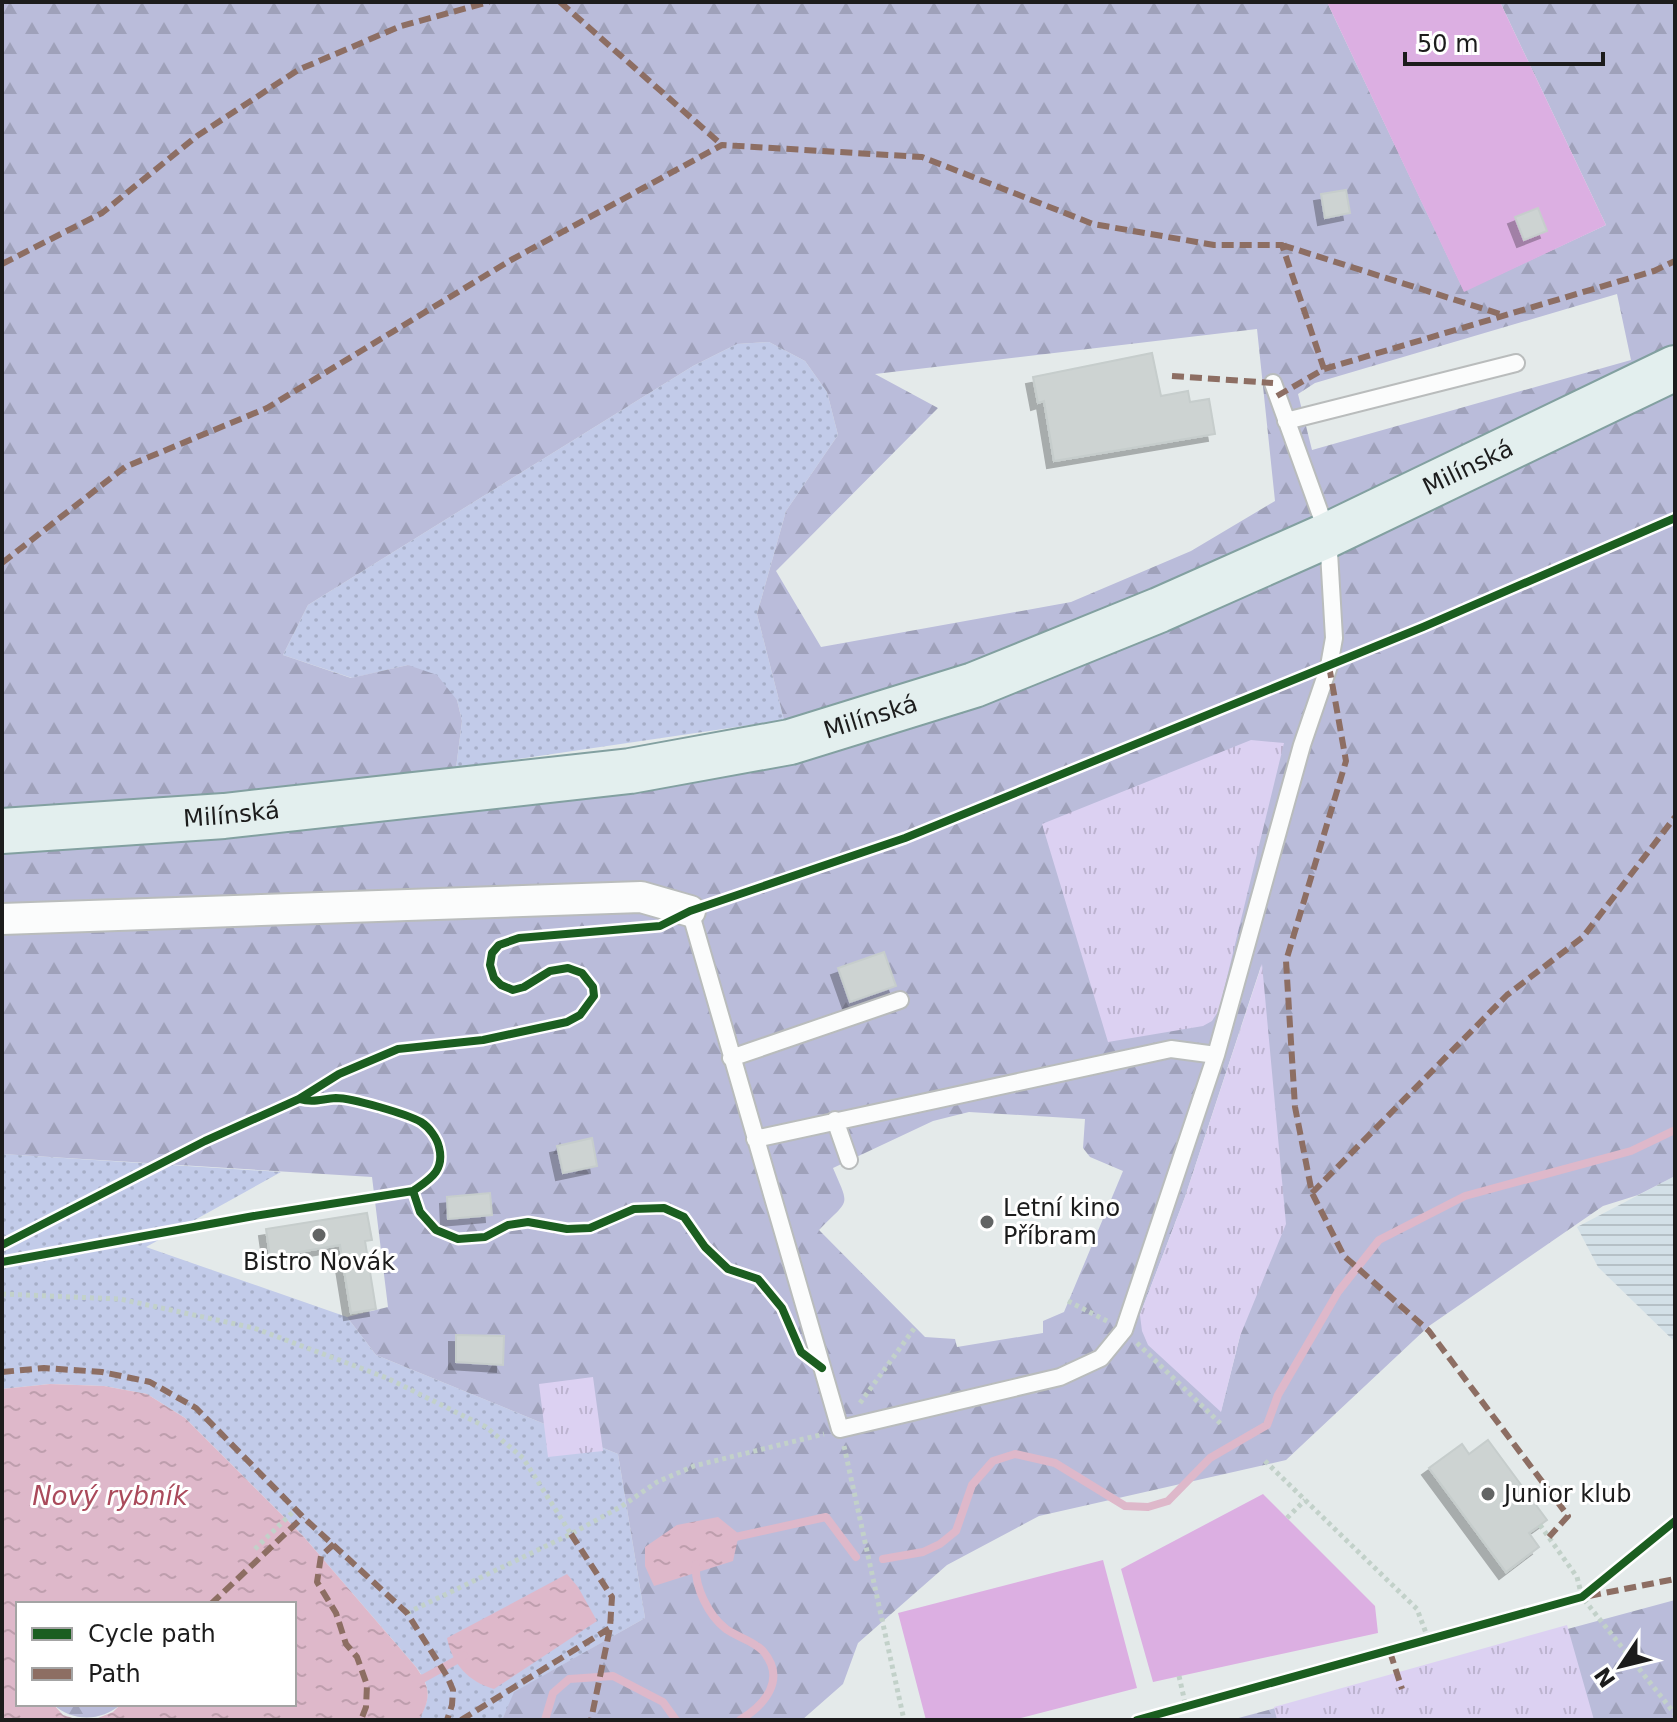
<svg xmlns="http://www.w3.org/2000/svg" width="1677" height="1722" viewBox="0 0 1677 1722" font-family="'DejaVu Sans',sans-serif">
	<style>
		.farmland { fill: url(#farmland-rules) }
		.grass { fill: url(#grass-dots) }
		.forest { fill: url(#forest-firs); fill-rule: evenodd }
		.park { fill: url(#park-tufts) }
		.pitch { fill: #dcafe2 }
		.water { fill: url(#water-ripples) }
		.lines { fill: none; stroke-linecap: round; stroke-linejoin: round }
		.stream { stroke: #deb8ca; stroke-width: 8 }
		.building { fill: #cdd3d2; stroke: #c6cdcc; stroke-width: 2; filter: url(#shadow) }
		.lane-casing { stroke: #b9bcbc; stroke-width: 20 }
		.street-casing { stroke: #b9bcbc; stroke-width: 34 }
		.primary-casing { stroke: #82a0a0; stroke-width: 48 }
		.path { stroke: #c2d1c9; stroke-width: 5; stroke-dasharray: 4 4; stroke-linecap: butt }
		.lane { stroke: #fbfcfc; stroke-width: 16 }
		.street { stroke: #fbfcfc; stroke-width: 30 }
		.primary { stroke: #e3efee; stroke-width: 44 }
		.quiet { stroke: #8d6e63; stroke-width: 6; stroke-dasharray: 12 6; stroke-linecap: butt }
		.cycleway-casing { stroke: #fff; stroke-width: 13 }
		.cycleway { stroke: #1b5e20; stroke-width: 8 }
		.poi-dot { fill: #626464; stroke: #fff; stroke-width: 3 }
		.labels { text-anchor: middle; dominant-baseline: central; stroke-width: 6; stroke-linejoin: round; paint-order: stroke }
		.street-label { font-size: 24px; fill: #1c1c1c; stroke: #fff }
		.poi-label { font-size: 24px; fill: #1c1c1c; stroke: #fff; text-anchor: start }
		.water-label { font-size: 26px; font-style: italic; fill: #aa4a5b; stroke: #fff }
	</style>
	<defs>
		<pattern id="farmland-rules" width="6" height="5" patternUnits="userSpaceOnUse" patternTransform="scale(2)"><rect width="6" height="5" fill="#d3e0e7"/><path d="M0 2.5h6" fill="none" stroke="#b5c0c6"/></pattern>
		<pattern id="grass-dots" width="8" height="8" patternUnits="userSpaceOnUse" patternTransform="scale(2)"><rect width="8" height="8" fill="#c2cbe9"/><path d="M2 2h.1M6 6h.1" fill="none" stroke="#a6aec7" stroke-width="1.8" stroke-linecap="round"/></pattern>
		<pattern id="forest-firs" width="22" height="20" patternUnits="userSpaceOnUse" patternTransform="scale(2)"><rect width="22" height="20" fill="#babcda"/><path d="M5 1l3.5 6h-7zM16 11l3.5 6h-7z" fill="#9fa1ba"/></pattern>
		<pattern id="park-tufts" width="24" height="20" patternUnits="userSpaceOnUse" patternTransform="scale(2)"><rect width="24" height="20" fill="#dcd1f2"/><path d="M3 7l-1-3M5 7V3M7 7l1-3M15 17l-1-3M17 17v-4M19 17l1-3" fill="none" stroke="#bcb3cf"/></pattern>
		<pattern id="water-ripples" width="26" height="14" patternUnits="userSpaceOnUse" patternTransform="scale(2)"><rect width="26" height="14" fill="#deb8ca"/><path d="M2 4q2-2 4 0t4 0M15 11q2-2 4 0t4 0" fill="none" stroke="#be9ead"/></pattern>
		<filter id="shadow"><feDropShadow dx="-7" dy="7" stdDeviation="0" flood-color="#0004"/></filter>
	</defs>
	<rect width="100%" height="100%" fill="#e4eaea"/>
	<path class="farmland" d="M1675 1176V1342L1598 1267 1577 1227Z"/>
	<path class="grass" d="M769 342 805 361 827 392 838 435 786 511 757 614 784 720 456 768 462 721 457 700 408 665 352 678 283 655 308 605 693 366 737 344Z
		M2 1154 281 1172 146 1247 347 1317 376 1355 618 1454 645 1618 515 1692 502 1720H419C430 1697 432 1689 416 1667L304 1537 185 1418 147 1394 104 1386 50 1384 2 1389Z"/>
	<path class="forest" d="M2 2H1327L1464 291 1606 225 1500 2H1675V344C1442 456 1211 571 970 663 910 686 846 702 784 720L757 614 786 511 838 435 827 392 805 361 769 342 737 344 693 366 308 605 283 655 351 678 408 665 437 675 457 700 462 721 456 768 222 794 2 809ZM1617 294 1631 360 1312 450 1298 394 1315 383ZM1257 329 1275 501 1191 551 1071 602 821 647 776 571 938 408 875 374Z
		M1675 393V1176L1638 1195 1603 1206 1429 1326 1286 1460 1039 1516 947 1565 858 1643 843 1684 802 1720H502L514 1692 645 1618 618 1454 376 1355 347 1317 388 1307 372 1177 2 1154V853L226 838 633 793 795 763 981 706 1168 630 1338 555ZM1261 966 1240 1336 1221 1411 1140 1315 1185 1197ZM969 1112 1085 1119 1083 1148 1090 1157 1123 1171 1064 1312 1043 1321V1333L957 1347 955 1339 925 1337 819 1230C850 1198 850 1208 833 1168L933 1121Z
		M1675 1600V1720H1231Z
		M53 1704H121C101 1722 72 1722 53 1704Z"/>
	<path class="park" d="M1251 740 1284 743 1219 1010 1212 1021 1203 1026 1108 1042 1042 824Z
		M1262 964 1286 1224 1240 1336 1221 1412 1148 1345 1142 1331 1140 1315 1185 1197Z
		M593 1377 603 1451 548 1457 539 1384Z
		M1567 1625 1594 1720H1277L1274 1707Z"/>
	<path class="pitch" d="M1327 2H1500L1606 225 1464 292Z
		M1263 1494 1375 1606 1378 1633 1153 1682 1121 1569Z
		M1103 1560 1137 1688 1013 1720H926L898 1613Z"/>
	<path class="water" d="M50 1384 104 1386 147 1394 185 1418 304 1537 416 1667C431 1689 431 1697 419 1720H93L113 1712 121 1704H294V1604H18V1704H53L63 1715 79 1720H2V1389Z
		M718 1517 739 1534 733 1561 654 1586 645 1566V1547L677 1525Z
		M567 1574 578 1587 597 1621 494 1689C469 1682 452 1664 447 1638Z"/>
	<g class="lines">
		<path class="stream" d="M731 1538 826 1517 856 1557
			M883 1559 923 1552 940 1544 956 1531 972 1485 993 1461 1015 1454 1055 1463 1125 1506 1148 1507 1168 1501 1210 1458 1267 1425 1278 1395 1338 1292 1379 1240 1465 1196 1631 1151 1675 1130
			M696 1564C694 1586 708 1615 726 1629 737 1637 754 1641 763 1651 787 1679 765 1705 740 1720
			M416 1680 424 1678 464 1656
			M545 1720 553 1693 569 1679 613 1676 663 1702 676 1720"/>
	</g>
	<path class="building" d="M1346 190 1350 213 1325 218 1321 194Z
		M1538 208 1547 231 1524 240 1515 217Z
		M1152 353 1161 396 1188 391 1190 402 1209 399 1215 434 1054 461 1044 401 1038 403 1033 377Z
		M884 952 896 986 850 1002 838 968Z
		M592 1138 597 1166 563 1173 557 1146Z
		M490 1193 492 1215 448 1219 447 1197Z
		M367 1213 372 1240 365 1241 376 1309 351 1313 340 1245 270 1257 266 1229Z
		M456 1335 504 1336 503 1365 456 1362Z
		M1488 1440 1547 1520 1529 1533 1539 1547 1506 1572 1429 1468 1462 1444 1469 1454Z"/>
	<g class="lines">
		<g class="lane-casing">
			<path id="lane" d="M1286 421 1516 363
				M690 911 840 1429 1060 1377 1101 1358 1124 1330 1216 1055 1302 745 1329 666 1334 638 1328 535 1273 383
				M731 1058 900 1000
				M835 1120 849 1160
				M755 1139 1171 1049 1216 1055"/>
		</g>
		<g class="street-casing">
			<path id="street" d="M2 919 641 897 690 911"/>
		</g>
		<g class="primary-casing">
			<g id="primary">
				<path id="s1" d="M2 831 224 816 630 771 790 742 974 685 1159 610 1328 535 1675 368"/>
			</g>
		</g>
		<path class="path" d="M2 1294 120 1299 254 1328 387 1378 486 1427 523 1458 571 1534
			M1068 1301 1107 1321
			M1137 1343 1223 1426
			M860 1403 916 1326
			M844 1446 904 1720
			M1265 1461 1417 1609 1429 1641
			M1287 1518 1305 1500
			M1540 1525 1577 1577 1582 1597 1675 1714
			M255 1549 296 1509
			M407 1613 571 1534 622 1506 657 1482 694 1466 824 1434
			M1179 1676 1186 1707"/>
		<use href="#lane" class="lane"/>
		<use href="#street" class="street"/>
		<use href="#primary" class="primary"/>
		<path class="quiet" d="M560 2 722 145
			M1282 245 1503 315
			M2 264 102 213 197 136 298 70 401 26 489 2
			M1172 376 1273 383
			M1277 396 1324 369 1654 271 1675 261
			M2 563 125 467 267 408 511 260 722 145 922 157 1093 224 1214 245H1282L1324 369
			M1329 666 1346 761 1286 961 1295 1107 1312 1193 1344 1256 1429 1331 1568 1516 1549 1537
			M1312 1193 1507 995 1583 937 1675 817
			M2 1372 44 1368 102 1372 150 1382 196 1408 303 1517 407 1613 447 1676 453 1690 452 1705 447 1720
			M571 1534 612 1597 610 1628 591 1720
			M334 1544 321 1556 317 1582 336 1613 346 1644 357 1657 367 1685 366 1707 361 1720
			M1589 1596 1675 1579
			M211 1604 303 1517
			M1390 1652 1402 1689
			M461 1720 610 1628"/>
		<g class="cycleway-casing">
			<path id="cycleway" d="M413 1191 420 1212 436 1230 458 1239 485 1237 508 1225 528 1222 567 1229 590 1228 634 1209 664 1208 684 1217 705 1247 728 1269 758 1279 782 1308 801 1352 822 1368
				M2 1245 205 1141 299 1099 339 1074 398 1049 483 1040 567 1022 580 1015 594 996 593 987 582 973 568 968 550 971 524 987 513 990 501 985 494 978 490 965 492 953 499 945 519 938 660 926 690 911 905 838 1423 627 1675 518
				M2 1262 254 1216 413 1191C430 1179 445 1171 439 1147 437 1138 429 1127 421 1122 407 1114 352 1098 336 1098 321 1099 314 1103 299 1099
				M1137 1720 1582 1597 1675 1521"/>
		</g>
		<use href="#cycleway" class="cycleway"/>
	</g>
	<g class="poi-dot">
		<circle cx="987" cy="1222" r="8"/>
		<circle cx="319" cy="1235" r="8"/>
		<circle cx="1488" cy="1494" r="8"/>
	</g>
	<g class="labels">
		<g class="street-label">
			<text stroke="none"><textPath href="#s1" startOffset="1526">Milínská</textPath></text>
			<text stroke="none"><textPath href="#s1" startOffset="878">Milínská</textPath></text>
			<text stroke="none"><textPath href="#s1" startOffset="230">Milínská</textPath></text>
		</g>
		<g class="poi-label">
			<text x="1003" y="1208">Letní kino<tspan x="1003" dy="28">Příbram</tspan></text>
			<text x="319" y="1262" text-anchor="middle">Bistro Novák</text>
			<text x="1504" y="1494">Junior klub</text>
		</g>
		<g class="water-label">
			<text x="110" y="1496">Nový rybník</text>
		</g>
	</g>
	<rect width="1677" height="1722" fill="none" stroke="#1c1c1c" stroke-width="8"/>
	<rect x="16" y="1602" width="280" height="104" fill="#ffffff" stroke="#a4a4a4" stroke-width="2"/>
	<rect x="32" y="1628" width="40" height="12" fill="#1b5e20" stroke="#a4a4a4" stroke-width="2"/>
	<text x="88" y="1642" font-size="24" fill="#1c1c1c">Cycle path</text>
	<rect x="32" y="1668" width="40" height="12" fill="#8d6e63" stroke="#a4a4a4" stroke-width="2"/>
	<text x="88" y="1682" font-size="24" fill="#1c1c1c">Path</text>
	<g transform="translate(1621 1666) rotate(235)" stroke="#ffffff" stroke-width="6" paint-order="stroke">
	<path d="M0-6L14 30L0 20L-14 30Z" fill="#1c1c1c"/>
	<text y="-12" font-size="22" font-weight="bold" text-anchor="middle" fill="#1c1c1c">N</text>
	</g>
	<path d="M1405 52v12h198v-12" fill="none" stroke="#1c1c1c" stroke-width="4"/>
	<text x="1417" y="52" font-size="24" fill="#1c1c1c" stroke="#ffffff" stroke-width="6" paint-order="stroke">50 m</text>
</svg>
